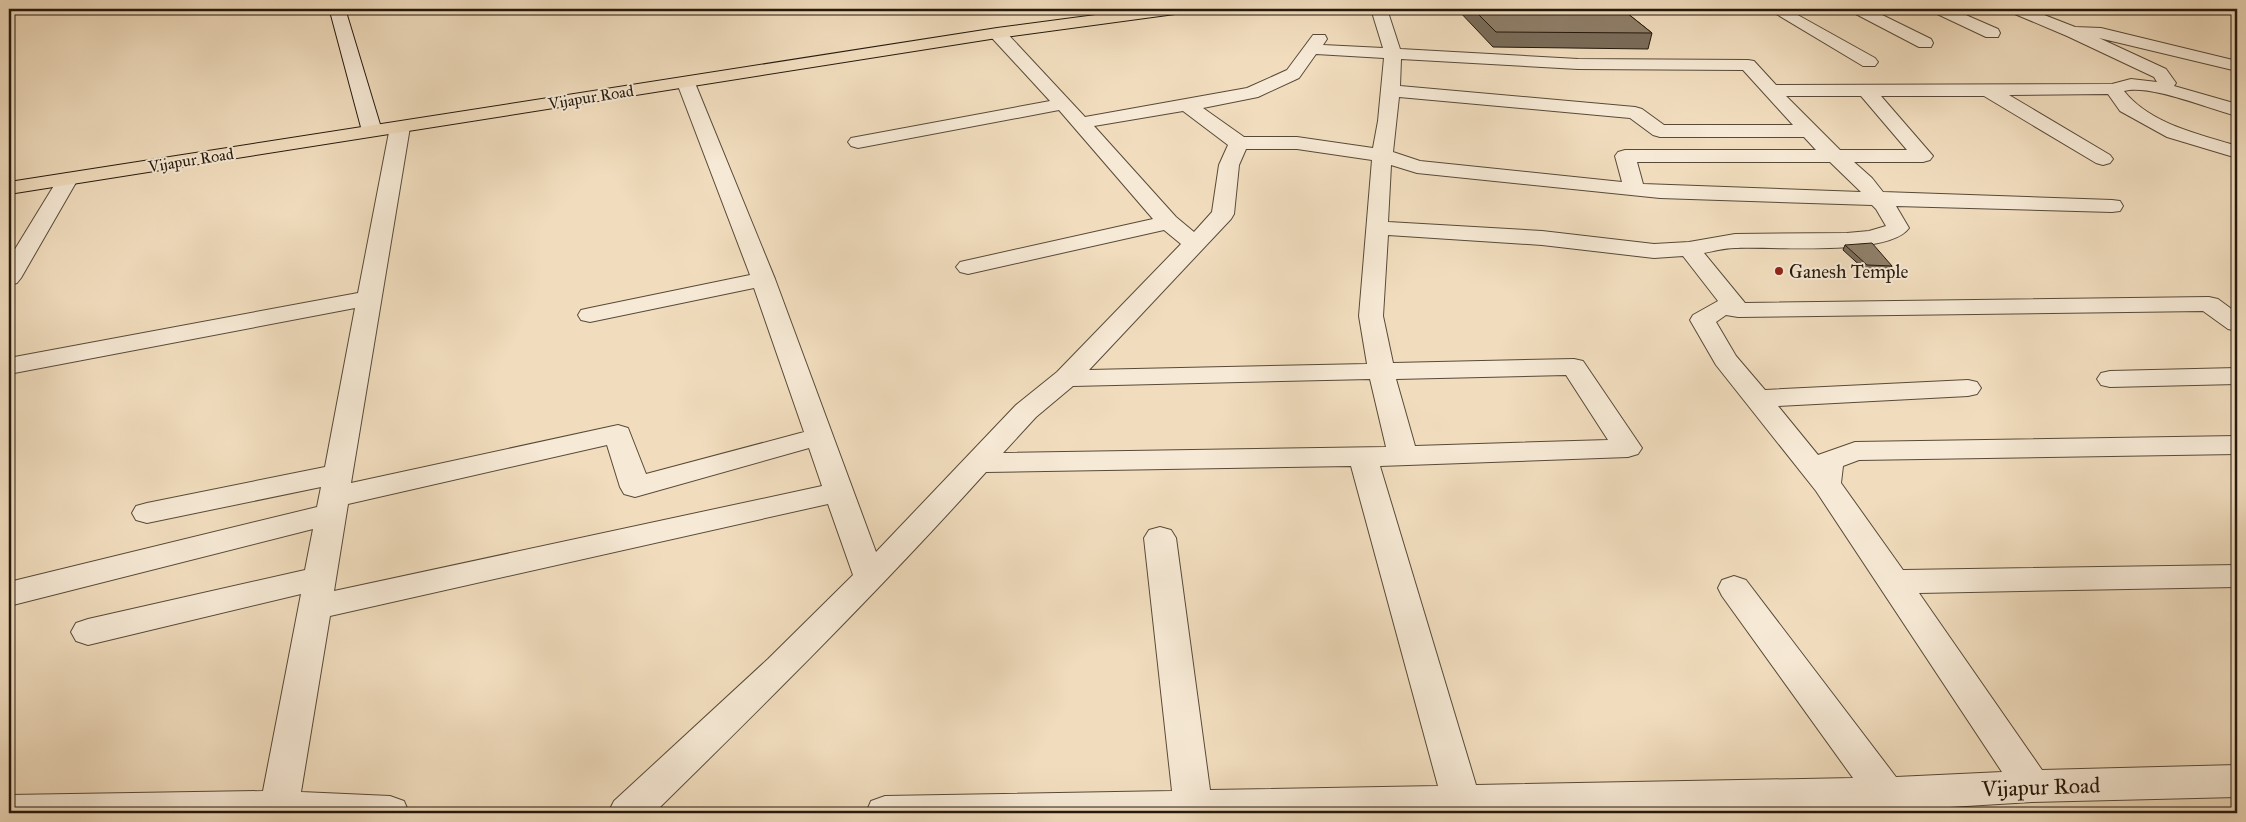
<svg xmlns="http://www.w3.org/2000/svg" width="2246" height="822" viewBox="0 0 2246 822" font-family="'IM FELL Great Primer',serif">
	<style>
		.lines { fill: none; stroke-linecap: round; stroke-linejoin: round }
		.street-casing { stroke: #584a38; stroke-width: 2 }
		.secondary-casing { stroke: #25190c; stroke-width: 2 }
		.primary-casing { stroke: #25190c; stroke-width: 2 }
		.street { fill: #f6e9d5; fill-rule: evenodd }
		.secondary { fill: #f6e9d5; fill-rule: evenodd }
		.primary { fill: #f1ddbe; fill-rule: evenodd }
		.wall { fill: #7b6d5a; stroke: #25190c }
		.building { fill: #8f7f69; stroke: #25190c }
		.poi-dot { fill: #8f2418; stroke: #f6e9d5; stroke-width: 2 }
		.labels { text-anchor: middle; dominant-baseline: central; stroke-width: 4; stroke-linejoin: round; paint-order: stroke }
		.far-street-label { font-size: 16px; fill: #25190c; stroke: #f6e9d5 }
		.poi-label { font-size: 19px; fill: #25190c; stroke: #f6e9d5; text-anchor: start }
		.near-street-label { font-size: 22px; fill: #25190c; stroke: #f6e9d5 }
	</style>
	<rect width="100%" height="100%" fill="#f1ddbe"/>
	<filter id="stains"><feTurbulence type="fractalNoise" baseFrequency=".004" numOctaves="4"/><feColorMatrix values="0 0 0 0 .2 0 0 0 0 .09 0 0 0 0 .02 0 0 0 .5 -.17"/></filter>
	<radialGradient id="worn" r=".72"><stop offset=".6" stop-color="#630" stop-opacity="0"/><stop offset="1" stop-color="#630" stop-opacity=".3"/></radialGradient>
	<g class="lines">
		<g class="street-casing">
			<path id="street" d="M1371 9H1387L1400 49 1578 59 1748 60 1754 61 1776 85 2112 84 2131 79 2157 82 2154 77 2067 36 2010 12 2008 9H2029L2075 27 2101 28 2237 61V71L2099 38 2166 69 2176 83 2174 86 2237 104V116C2209 109 2151 84 2124 91 2150 124 2199 134 2237 146V158L2167 137 2120 111 2108 94 2009 95 2110 155 2113 159 2110 163 2103 165 2096 163 1984 96H1881L1933 156 1930 160 1923 162H1854L1872 178 1883 192 2112 200 2120 201 2123 206 2120 211 2112 212 1896 206 1909 228C1889 257 1770 246 1735 248 1725 248 1714 251 1704 253L1745 303 2209 297 2218 299 2237 313V331L2228 329 2203 311 1738 317 1726 315 1716 322 1736 356 1765 390 1968 380 1977 382 1981 388 1977 394 1968 396 1778 406 1818 455 1855 442 2237 436V454L1859 460 1843 466 1841 483 1903 570 2237 565V587L1919 593 2042 770 2237 765V797L2032 802 1917 809 1919 813H1878L1876 811 1736 813H866L871 801 885 796 1172 791 1144 538 1149 530 1160 527 1171 530 1176 538 1210 790 1438 786 1351 466 986 472C880 590 767 702 654 813H608L614 801 768 659 853 575 828 504 330 616 301 792 390 796 404 801 409 813H9V795L263 791 301 594 88 645 76 641 71 632 76 623 88 619 305 570 313 529 9 606V582L317 507 321 487 147 523 136 520 132 513 136 506 147 503 325 467 355 308 9 374V358L358 293 390 127 393 123H407L410 127 351 483 618 425 628 428 646 474 804 432 754 288 590 322 581 320 578 315 581 310 590 308 750 275 677 83 680 79H692L695 83 775 279 876 552 1016 405 1057 372 1181 244 1164 230 968 274 960 272 956 267 960 262 1153 219 1059 110 858 148 851 146 848 142 851 138 1050 101 991 37 989 33 991 29H1003L1085 117 1247 88 1287 70 1313 35H1325L1327 39 1323 45 1383 48ZM1316 54 1384 58 1378 121 1373 148 1297 137H1244L1203 108 1258 97 1299 78ZM1401 59 1578 69 1743 70 1793 125H1664L1642 109 1635 107 1400 86ZM1786 96H1861L1907 150H1840ZM1399 97 1630 118 1653 135 1660 137H1804L1816 150H1625L1618 152 1615 156 1622 182 1420 161 1393 152ZM1183 111 1228 145 1219 165 1212 212 1194 232 1176 217 1094 126ZM1246 149H1297L1372 160 1359 316 1367 364 1089 370 1231 219 1234 214 1239 165ZM1637 162H1830L1861 192 1643 184ZM1391 165 1417 173 1660 198 1872 205 1876 209 1886 226 1869 231 1847 233 1735 234 1689 242 1654 244 1542 231 1388 222ZM1388 235 1542 245 1654 258 1683 256 1718 301 1693 315 1690 320 1716 365 1816 491 2002 772 1896 777 1746 580 1734 576 1722 580 1718 588 1722 596 1853 778 1476 785 1380 466 1628 457 1638 454 1642 448 1583 361 1574 359 1393 363 1383 316ZM1566 375 1608 440 1415 446 1396 379ZM1370 379 1386 447 1003 453 1036 417 1073 386ZM607 445 620 487 624 494 635 497 809 448 822 486 334 591 348 504Z
				M1768 9H1787L1875 58 1878 62 1875 66H1863Z
				M1850 9H1870L1931 39 1933 43 1931 47H1919L1852 12Z
				M1931 9H1952L1998 29 2000 33 1998 37H1986L1933 12Z
				M68 173 75 175 78 179 21 278 17 283 9 285V259L58 179 61 175Z
				M2237 368V384L2110 387 2101 385 2097 379 2101 373 2110 371Z"/>
		</g>
		<g class="secondary-casing">
			<path id="secondary" d="M327 9H343L347 15 382 131 379 135H365L362 131 331 15Z"/>
		</g>
		<g class="primary-casing">
			<path id="primary" d="M1141 9H1183L1175 14 997 38 9 194V182L997 28Z"/>
		</g>
		<use href="#street" class="street"/>
		<use href="#secondary" class="secondary"/>
		<use href="#primary" class="primary"/>
	</g>
	<path class="wall" d="M1457 9H1622L1652 33 1648 49 1493 47Z
		M1845 245 1892 266 1890 271 1865 270 1843 250Z"/>
	<path class="building" d="M1473 9H1622L1652 33 1496 32Z
		M1872 243 1892 266 1867 265 1845 245Z"/>
	<circle class="poi-dot" cx="1779" cy="271" r="5"/>
	<g class="labels">
		<g class="far-street-label">
			<text transform="translate(591 97) rotate(-9)">Vijapur Road</text>
			<text transform="translate(191 160) rotate(-9)">Vijapur Road</text>
		</g>
		<g class="poi-label">
			<text x="1789" y="271">Ganesh Temple</text>
		</g>
		<g class="near-street-label">
			<text transform="translate(2041 787) rotate(-2)">Vijapur Road</text>
		</g>
	</g>
	<rect width="2246" height="822" fill="none" stroke="#f1ddbe" stroke-width="30"/>
	<rect x="10" y="10" width="2226" height="802" fill="none" stroke="#25190c" stroke-width="2.5"/>
	<rect x="15" y="15" width="2216" height="792" fill="none" stroke="#25190c"/>
	<rect width="100%" height="100%" filter="url(#stains)"/>
	<rect width="100%" height="100%" fill="url(#worn)"/>
</svg>
